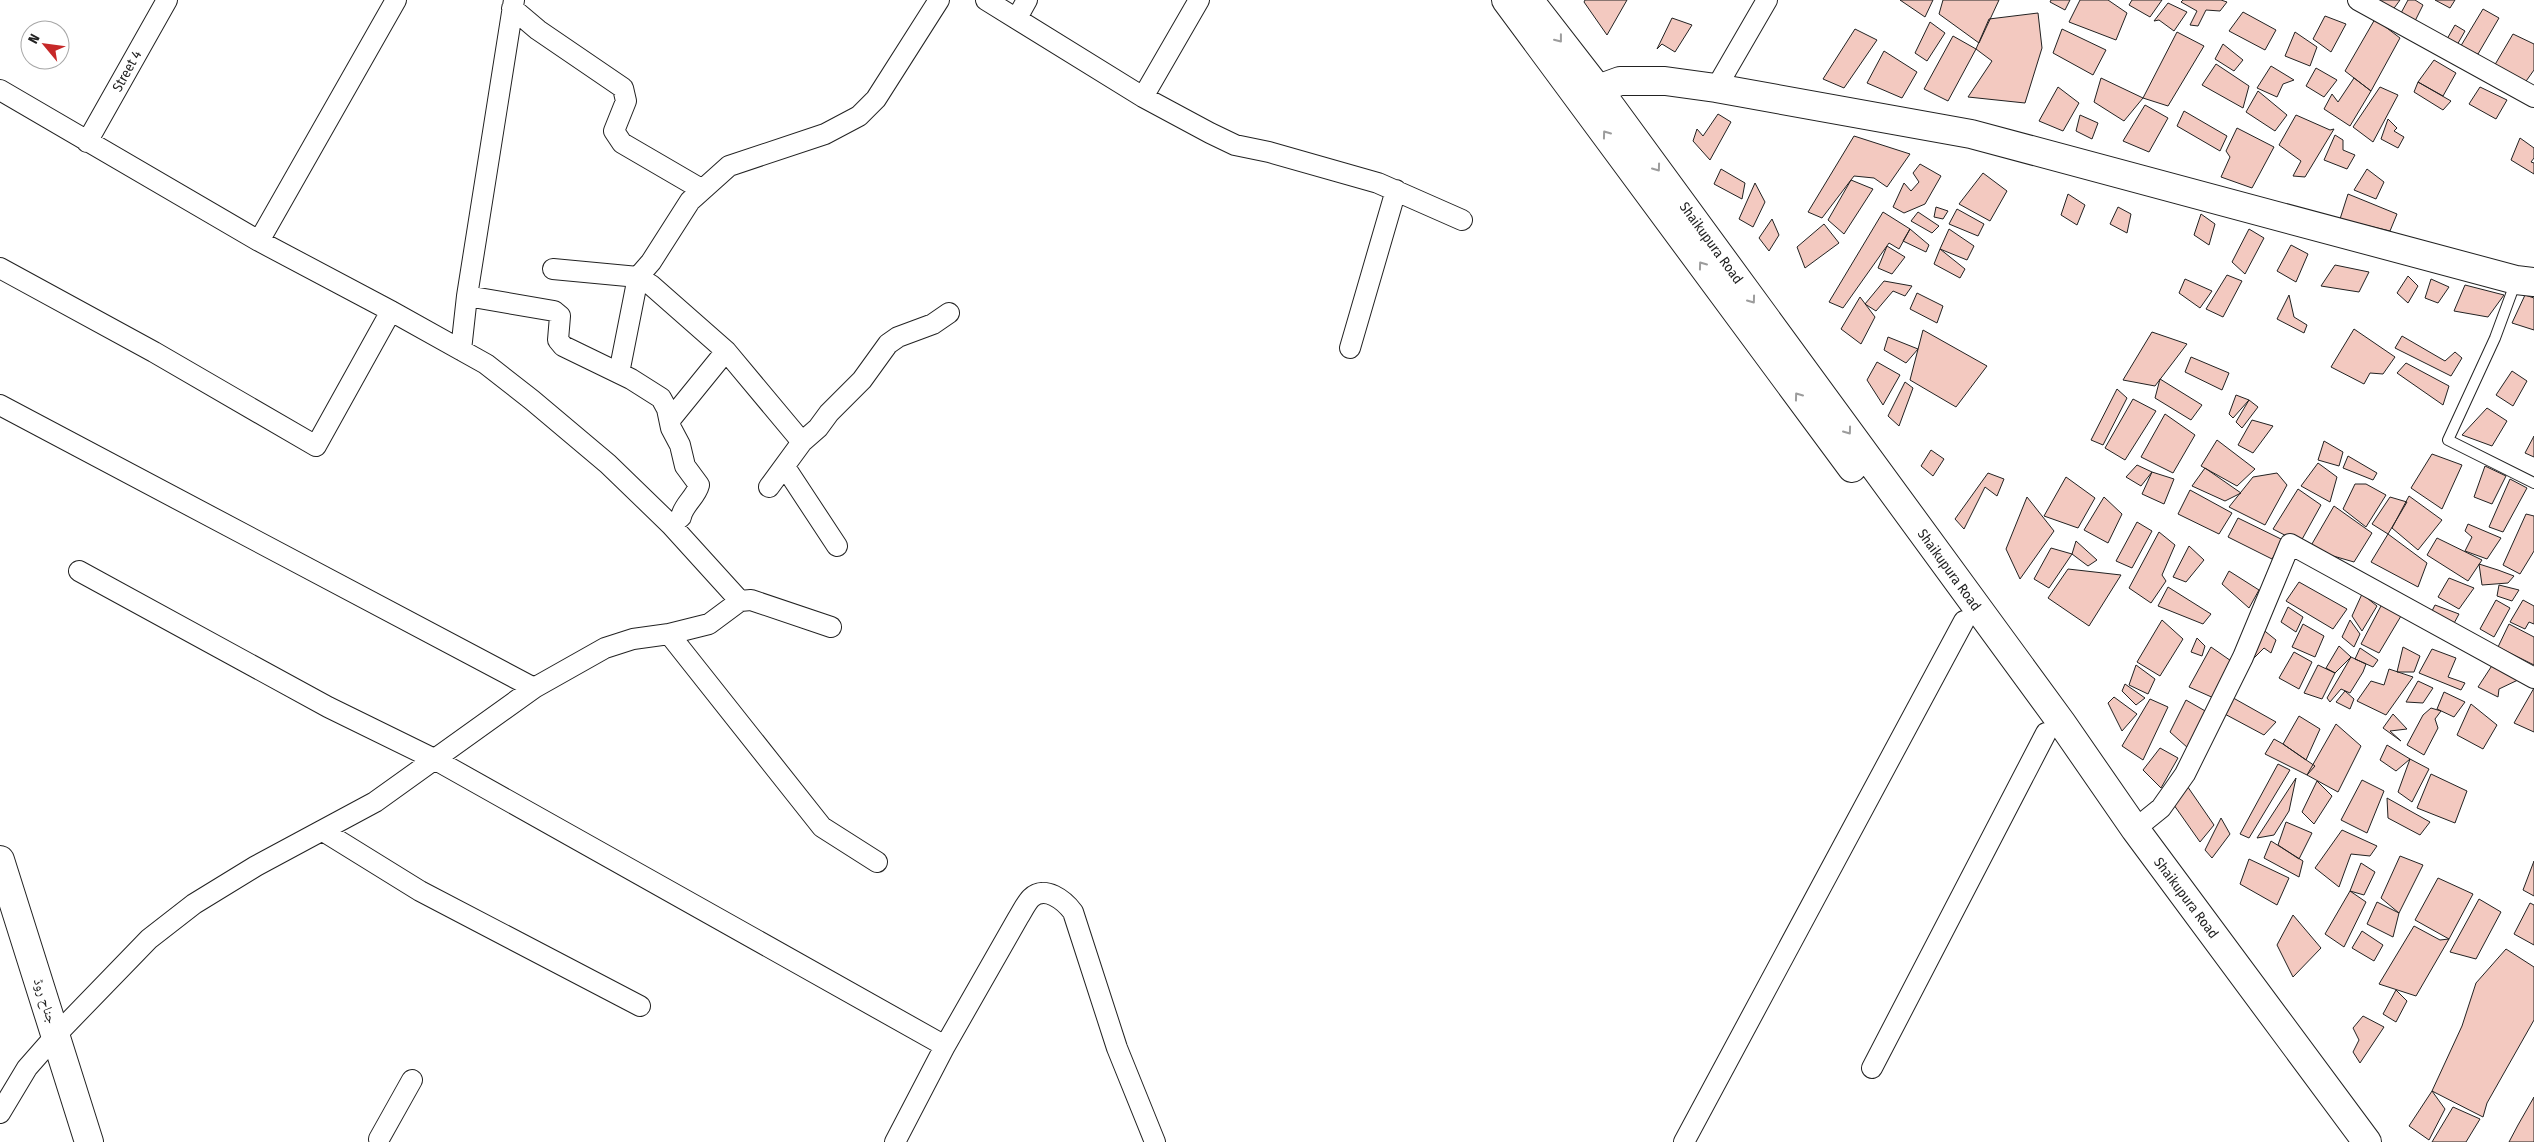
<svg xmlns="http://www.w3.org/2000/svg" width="2534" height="1142" viewBox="0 0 2534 1142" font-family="'Fira Sans Condensed','Noto Naskh Arabic',sans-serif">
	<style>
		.building { fill: #f3c9c0; stroke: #222 }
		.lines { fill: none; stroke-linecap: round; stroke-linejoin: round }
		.lane-casing { stroke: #222; stroke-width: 12 }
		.street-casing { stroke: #222; stroke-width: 22 }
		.secondary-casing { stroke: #222; stroke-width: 30 }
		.primary-casing { stroke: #222; stroke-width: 30 }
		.lane { stroke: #fff; stroke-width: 10 }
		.street { stroke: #fff; stroke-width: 20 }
		.secondary { stroke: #fff; stroke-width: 28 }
		.primary { stroke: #fff; stroke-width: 28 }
		.oneway { stroke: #9c9c9c }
		.labels { text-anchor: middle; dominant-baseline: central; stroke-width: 4; stroke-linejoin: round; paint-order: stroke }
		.street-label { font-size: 14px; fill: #222; stroke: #fff }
	</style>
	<rect width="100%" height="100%" fill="#fff"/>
	<path class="building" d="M1585 0H1627L1607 35 1584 2Z
		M1900 0H1933L1925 17Z
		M1943 0H1999L1979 43 1939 14Z
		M2051 0H2070L2065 10 2050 2Z
		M2080 0H2108L2127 13 2116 40 2069 22Z
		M2132 0H2162L2150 17 2129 5Z
		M2183 0H2221L2227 2 2220 11 2206 10 2198 26 2190 25 2197 11 2181 2Z
		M2371 0H2400L2392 11Z
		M2408 0H2415L2423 5 2415 21 2401 13Z
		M2435 0H2455L2450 8Z
		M2168 3 2187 12 2174 31 2159 20 2154 21Z
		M2483 9 2499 18 2478 54 2459 49Z
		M2243 12 2276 30 2265 50 2229 31Z
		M2038 13 2042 48 2025 103 1968 97 1992 61 1976 49 1989 19Z
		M2325 16 2346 24 2331 52 2313 39Z
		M1672 18 1692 25 1675 52 1662 44 1657 49Z
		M2375 19 2400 38 2371 91 2345 71Z
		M1930 22 1945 33 1927 61 1915 53Z
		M2455 25 2465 31 2457 45 2447 39Z
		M1855 29 1877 40 1844 88 1823 79Z
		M2062 29 2106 50 2093 75 2053 53Z
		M2177 32 2204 46 2168 106 2143 98Z
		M2295 32 2317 47 2310 66 2285 56Z
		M2513 34 2534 44V70L2524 84 2493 68Z
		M1953 36 1976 49 1948 101 1924 89Z
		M2223 44 2243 60 2234 71 2215 59Z
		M1884 51 1917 72 1902 98 1867 83Z
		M2434 60 2456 73 2443 96 2418 82Z
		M2216 64 2249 86 2243 108 2202 85Z
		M2271 66 2294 80 2283 84 2277 97 2257 88Z
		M2316 68 2337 80 2324 97 2306 86Z
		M2101 78 2143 98 2124 121 2094 102Z
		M2354 78 2371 91 2350 126 2324 109 2332 94 2338 102Z
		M2418 82 2451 101 2443 110 2414 92Z
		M2058 87 2079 103 2063 131 2039 121Z
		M2380 87 2398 95 2373 142 2353 127Z
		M2480 87 2507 100 2496 119 2469 104Z
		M2258 91 2287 115 2275 131 2246 112Z
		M2145 105 2168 118 2149 152 2123 141Z
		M2184 111 2227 136 2220 151 2177 126Z
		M1718 114 1731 122 1710 160 1693 141 1697 129 1703 136Z
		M2080 115 2098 123 2092 139 2076 131Z
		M2296 115 2330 130 2334 129 2305 177 2293 176 2301 161 2279 145Z
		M2388 119 2397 128 2394 131 2404 137 2398 148 2381 139Z
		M2237 128 2274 147 2252 188 2221 177 2230 157 2226 151Z
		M2335 135 2343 140V150L2355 155 2347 169 2324 160Z
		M1854 136 1910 154 1887 187 1874 178 1854 176 1822 218 1808 212Z
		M2520 138 2534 148V158L2531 162 2534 163V174L2511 160Z
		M1920 164 1941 176 1925 204 1904 213 1893 207 1904 183 1911 191 1919 182 1913 173Z
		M1721 169 1745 183 1742 199 1714 184Z
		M2367 169 2384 182 2376 199 2354 190Z
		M1983 173 2007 191 1990 221 1959 204Z
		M1851 180 1873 189 1844 234 1828 220Z
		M1755 183 1765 202 1753 227 1739 219Z
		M2068 194 2085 205 2077 225 2061 215Z
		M2348 194 2397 214 2390 231 2340 219Z
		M1936 207 1948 211 1943 219 1934 217Z
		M2118 207 2131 214 2127 233 2110 224Z
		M1957 209 1984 224 1978 236 1949 224Z
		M1883 212 1910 229 1899 249 1889 243 1843 308 1829 302Z
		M1918 212 1939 226 1932 233 1911 221Z
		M2201 214 2215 224 2209 245 2194 235Z
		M1772 219 1779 235 1769 251 1759 238Z
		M1824 224 1839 243 1805 268 1797 247Z
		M1910 229 1929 245 1926 252 1903 241Z
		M1949 229 1974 246 1967 260 1940 249Z
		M2249 229 2264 238 2245 274 2232 262Z
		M2291 245 2308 254 2296 282 2277 271Z
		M1887 246 1905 257 1892 274 1878 268Z
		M1940 249 1965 269 1960 278 1934 264Z
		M2335 265 2369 272 2359 292 2321 286Z
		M2227 275 2242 281 2223 317 2206 309Z
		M2408 276 2418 286 2408 303 2397 293Z
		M2185 279 2212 291 2200 308 2179 293Z
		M2431 279 2449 287 2438 303 2425 298Z
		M1884 281 1912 286 1905 296 1893 291 1876 311 1865 304Z
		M2465 285 2504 295 2488 317 2454 311Z
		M1917 293 1943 306 1937 323 1910 309Z
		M2289 295 2294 317 2307 325 2304 333 2277 319Z
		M2525 295 2534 298V330L2512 323Z
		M1860 297 1875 317 1861 344 1841 329Z
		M2354 329 2395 357 2383 374 2370 373 2364 384 2331 367Z
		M1923 330 1987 366 1956 407 1910 380Z
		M2152 332 2187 344 2155 386 2123 380Z
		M2402 336 2445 361 2455 352 2462 358 2451 376 2395 348Z
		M1888 337 1918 349 1906 363 1884 350Z
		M2191 357 2229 373 2222 390 2185 372Z
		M1877 362 1900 375 1883 405 1867 380Z
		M2406 363 2449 386 2443 405 2397 373Z
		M2512 371 2527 381 2513 406 2496 395Z
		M2160 379 2202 405 2191 420 2155 398Z
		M1905 382 1913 388 1899 426 1888 416Z
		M2117 389 2127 398 2103 445 2091 440Z
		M2236 395 2249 400 2233 418 2229 414Z
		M2133 399 2156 411 2125 460 2105 448Z
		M2249 400 2258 407 2242 428 2236 422Z
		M2487 408 2507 421 2492 446 2462 435Z
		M2165 414 2195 435 2173 473 2141 457Z
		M2252 420 2273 426 2253 453 2238 445Z
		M2534 436V457L2525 453Z
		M2217 440 2255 469 2237 486 2201 466Z
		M2324 441 2343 452 2339 466 2318 460Z
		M1931 450 1944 459 1933 476 1921 466Z
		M2432 454 2462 465 2442 509 2411 488Z
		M2348 456 2377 473 2373 480 2343 468Z
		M2318 463 2337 477 2330 502 2301 486Z
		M2137 465 2152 472 2141 486 2126 477Z
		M2485 466 2506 476 2492 504 2474 497Z
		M2205 468 2241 493 2225 501 2192 486Z
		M2152 472 2174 479 2164 504 2142 494Z
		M1988 473 2004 479 1997 496 1985 487 1964 529 1955 519Z
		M2277 473 2287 485 2265 525 2229 507 2253 477Z
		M2066 477 2095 498 2078 528 2044 516Z
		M2510 479 2527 488 2503 532 2489 527Z
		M2355 484H2366L2386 495 2366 527 2343 509Z
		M2298 489 2321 505 2300 543 2273 529Z
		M2190 490 2232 513 2219 534 2178 514Z
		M2409 496 2442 520 2418 550 2392 528Z
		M2027 497 2054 531 2020 579 2006 549Z
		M2104 497 2122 514 2108 543 2084 530Z
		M2390 497 2407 502 2388 534 2372 524Z
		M2334 506 2372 533 2354 562 2309 549Z
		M2526 514 2534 516V551L2520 574 2503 565Z
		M2238 518 2283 540 2272 559 2228 537Z
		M2137 522 2152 531 2132 568 2116 561Z
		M2468 524 2501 538 2487 559 2465 551 2472 537 2465 531Z
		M2159 532 2175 545 2162 575 2166 581 2151 603 2129 588Z
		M2388 534 2427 563 2418 587 2371 562Z
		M2437 538 2482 560 2468 581 2427 555Z
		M2076 541 2097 560 2088 566 2072 554Z
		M2189 546 2204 560 2186 582 2173 577Z
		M2051 548 2072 554 2049 588 2034 579Z
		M2479 564 2498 570 2514 576 2508 583 2482 585Z
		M2068 569 2121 575 2089 626 2048 598Z
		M2229 571 2259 590 2249 608 2222 584Z
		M2449 578 2474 588 2459 609 2438 597Z
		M2299 582 2347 609 2333 629 2286 601Z
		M2499 585 2519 590 2512 601 2497 596Z
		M2168 587 2211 614 2203 624 2158 606Z
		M2362 594 2377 606 2362 631 2352 616Z
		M2496 600 2510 608 2494 637 2480 629Z
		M2523 600 2534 606V624L2529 622 2525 629 2510 622Z
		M2382 604 2401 616 2379 653 2361 644Z
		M2435 605 2459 614 2452 627 2431 613Z
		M2288 607 2303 617 2296 632 2281 622Z
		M2162 620 2183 639 2160 676 2137 662Z
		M2350 620 2360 634 2354 647 2342 637Z
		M2303 624 2324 636 2315 657 2292 647Z
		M2509 624 2534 637V665L2498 647Z
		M2261 628 2276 640 2271 653 2264 648 2252 660Z
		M2197 638 2205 646 2202 656 2191 652Z
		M2339 646 2351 657 2335 673 2326 668Z
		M2211 647 2234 663 2216 699 2189 687Z
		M2403 647 2420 656 2414 672H2397Z
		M2360 648 2378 660 2373 667 2355 659Z
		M2432 649 2456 658 2448 677 2465 683 2461 690 2419 673Z
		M2294 652 2312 662 2299 689 2279 678Z
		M2351 657 2366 664 2363 672 2350 693 2341 689 2330 702 2327 698Z
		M2493 664 2520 679 2499 689 2498 697 2478 687Z
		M2136 665 2155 679 2148 694 2129 685Z
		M2318 665 2335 673 2322 699 2304 693Z
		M2389 669 2413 677 2386 715 2357 701 2371 681 2384 685Z
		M2418 681 2433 688 2423 703 2406 702Z
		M2125 684 2145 698 2136 705 2122 691Z
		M2534 688V732L2514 723Z
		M2345 691 2354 699 2350 709 2336 702Z
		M2444 692 2465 702 2454 717 2437 709Z
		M2228 695 2276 722 2264 735 2221 712Z
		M2114 697 2137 714 2122 731 2108 703Z
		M2150 699 2168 707 2143 760 2122 746Z
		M2186 700 2207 712 2188 748 2170 732Z
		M2471 704 2497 725 2483 749 2457 735Z
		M2431 708 2441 711 2435 719 2438 728 2424 755 2407 745 2423 715Z
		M2393 714 2407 729 2390 731 2401 741 2383 728Z
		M2299 716 2320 729 2306 760 2283 744Z
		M2336 724 2361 746 2338 792 2307 775Z
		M2274 739 2283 744 2315 766 2307 775 2265 754Z
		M2387 745 2410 759 2396 771 2380 760Z
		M2160 748 2178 758 2161 788 2143 770Z
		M2410 759 2429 769 2412 802 2398 792Z
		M2278 764 2290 770 2249 838 2240 834Z
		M2431 774 2467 791 2455 823 2417 808Z
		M2296 778 2289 811 2274 835 2257 838Z
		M2183 780 2214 825 2200 842 2169 798Z
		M2362 780 2384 791 2367 833 2341 820Z
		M2317 781 2332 796 2314 824 2302 812Z
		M2387 798 2430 822 2420 835 2388 818Z
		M2221 818 2230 834 2212 858 2205 850Z
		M2286 822 2312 833 2299 859 2278 845Z
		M2342 830 2377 846 2370 856 2351 854 2339 887 2315 868Z
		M2271 841 2303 861 2299 877 2264 858Z
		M2400 856 2423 865 2399 913 2381 898Z
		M2249 859 2289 878 2277 905 2240 884Z
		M2534 861V896L2523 890Z
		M2361 863 2375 872 2364 895 2350 891Z
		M2438 878 2473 894 2449 939 2415 920Z
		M2350 891 2366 902 2344 947 2325 934Z
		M2479 899 2501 912 2476 959 2450 952Z
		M2377 902 2399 913 2393 937 2367 924Z
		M2530 903 2534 905V945L2514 934Z
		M2293 915 2321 948 2293 977 2277 945Z
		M2414 926 2440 940 2449 939 2416 996 2379 984Z
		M2362 931 2383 945 2374 961 2352 948Z
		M2506 949 2534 967V1020L2487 1103 2483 1117 2432 1091 2462 1026 2476 983Z
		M2396 990 2407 1001 2396 1022 2383 1014Z
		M2363 1016 2384 1027 2360 1063 2353 1052 2359 1040 2353 1028Z
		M2432 1091 2445 1109 2429 1140 2409 1126Z
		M2534 1097V1142H2509L2518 1125Z
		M2453 1107 2480 1119 2466 1142H2432Z"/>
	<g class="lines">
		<g class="lane-casing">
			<path id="lane" d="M2516 281 2495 338 2448 440 2534 483"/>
		</g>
		<g class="street-casing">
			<path id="street" d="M986 0 1143 97 1210 133 1235 145 1269 152 1378 183 1462 220
				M2358 0 2534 97
				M512 8 538 30 623 88 626 101 614 131 622 143 701 189
				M1017 18 1027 0
				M1716 88 1767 0
				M0 90 259 241 391 311 486 364 532 400 608 464 671 525 740 601
				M1143 97 1199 0
				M87 142 167 0
				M259 241 396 0
				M0 268 154 352 316 446 391 311
				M553 269 638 277 651 285 726 351 802 442
				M467 296 554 311 560 316 558 340 563 346 631 379 661 398 667 409 671 428 680 445 685 466 699 485C696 497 683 505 681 517L671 525
				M1350 348 1396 190
				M461 350 467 296 514 0
				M619 373 638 277 651 262 690 201 729 166 825 134 859 116 876 99 939 0
				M0 405 534 688
				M670 420 726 351
				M785 467 837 546
				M769 487 802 442 818 428 829 413 862 380 888 344 898 337 933 324 949 313
				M79 571 328 707 434 759 945 1046
				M669 634 822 827 877 862
				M2135 829 2161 808 2185 774 2243 657 2290 544 2534 678
				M323 831 420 891 640 1006
				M1872 1068 2046 733
				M0 1113 27 1068 56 1035 149 939 194 904 256 866 375 802 534 688 605 648 633 639 669 634 709 624 740 601 751 600 831 627
				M379 1139 412 1080
				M895 1142 945 1046 1018 918C1022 912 1026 903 1031 898 1045 885 1064 900 1073 912L1117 1048 1155 1142
				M1684 1142 1964 621"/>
		</g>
		<g class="secondary-casing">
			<path id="secondary" d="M1582 102 1598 89 1620 81H1665L1716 88 1971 134 2516 280 2534 282"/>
		</g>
		<g class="primary-casing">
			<path id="primary" d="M1506 0 1852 468
				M1529 0 1598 89 2061 722 2135 829 2367 1142
				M0 860 89 1142"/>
		</g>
		<use href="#lane" class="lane"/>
		<use href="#street" class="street"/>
		<use href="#secondary" class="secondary"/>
		<use href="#primary" class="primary"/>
	</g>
	<defs><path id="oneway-chevron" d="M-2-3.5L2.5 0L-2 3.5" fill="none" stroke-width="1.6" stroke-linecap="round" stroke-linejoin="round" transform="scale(1.25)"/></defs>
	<g class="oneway">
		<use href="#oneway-chevron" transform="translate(1559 39) rotate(52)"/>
		<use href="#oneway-chevron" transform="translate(1606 134) rotate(-126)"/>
		<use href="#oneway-chevron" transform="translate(1657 168) rotate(54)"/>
		<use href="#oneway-chevron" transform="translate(1702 265) rotate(-126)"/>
		<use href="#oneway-chevron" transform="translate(1752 300) rotate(54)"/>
		<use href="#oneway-chevron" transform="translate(1798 396) rotate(-126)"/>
		<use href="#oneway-chevron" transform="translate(1848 431) rotate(54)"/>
	</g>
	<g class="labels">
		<g class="street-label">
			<text transform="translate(127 71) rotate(-61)">Street 4</text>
			<text transform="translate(1711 243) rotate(54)">Shaikupura Road</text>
			<text transform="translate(1949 570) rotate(54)">Shaikupura Road</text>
			<text transform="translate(2186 898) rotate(53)">Shaikupura Road</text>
			<text transform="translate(45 1001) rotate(72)">جناح روڈ</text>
		</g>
	</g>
	<g transform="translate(45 45) rotate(299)"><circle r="24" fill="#ffffff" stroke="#a7a7a7"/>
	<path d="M0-4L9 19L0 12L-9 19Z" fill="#c62828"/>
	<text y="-8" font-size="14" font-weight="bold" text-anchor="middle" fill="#222222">N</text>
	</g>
</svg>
